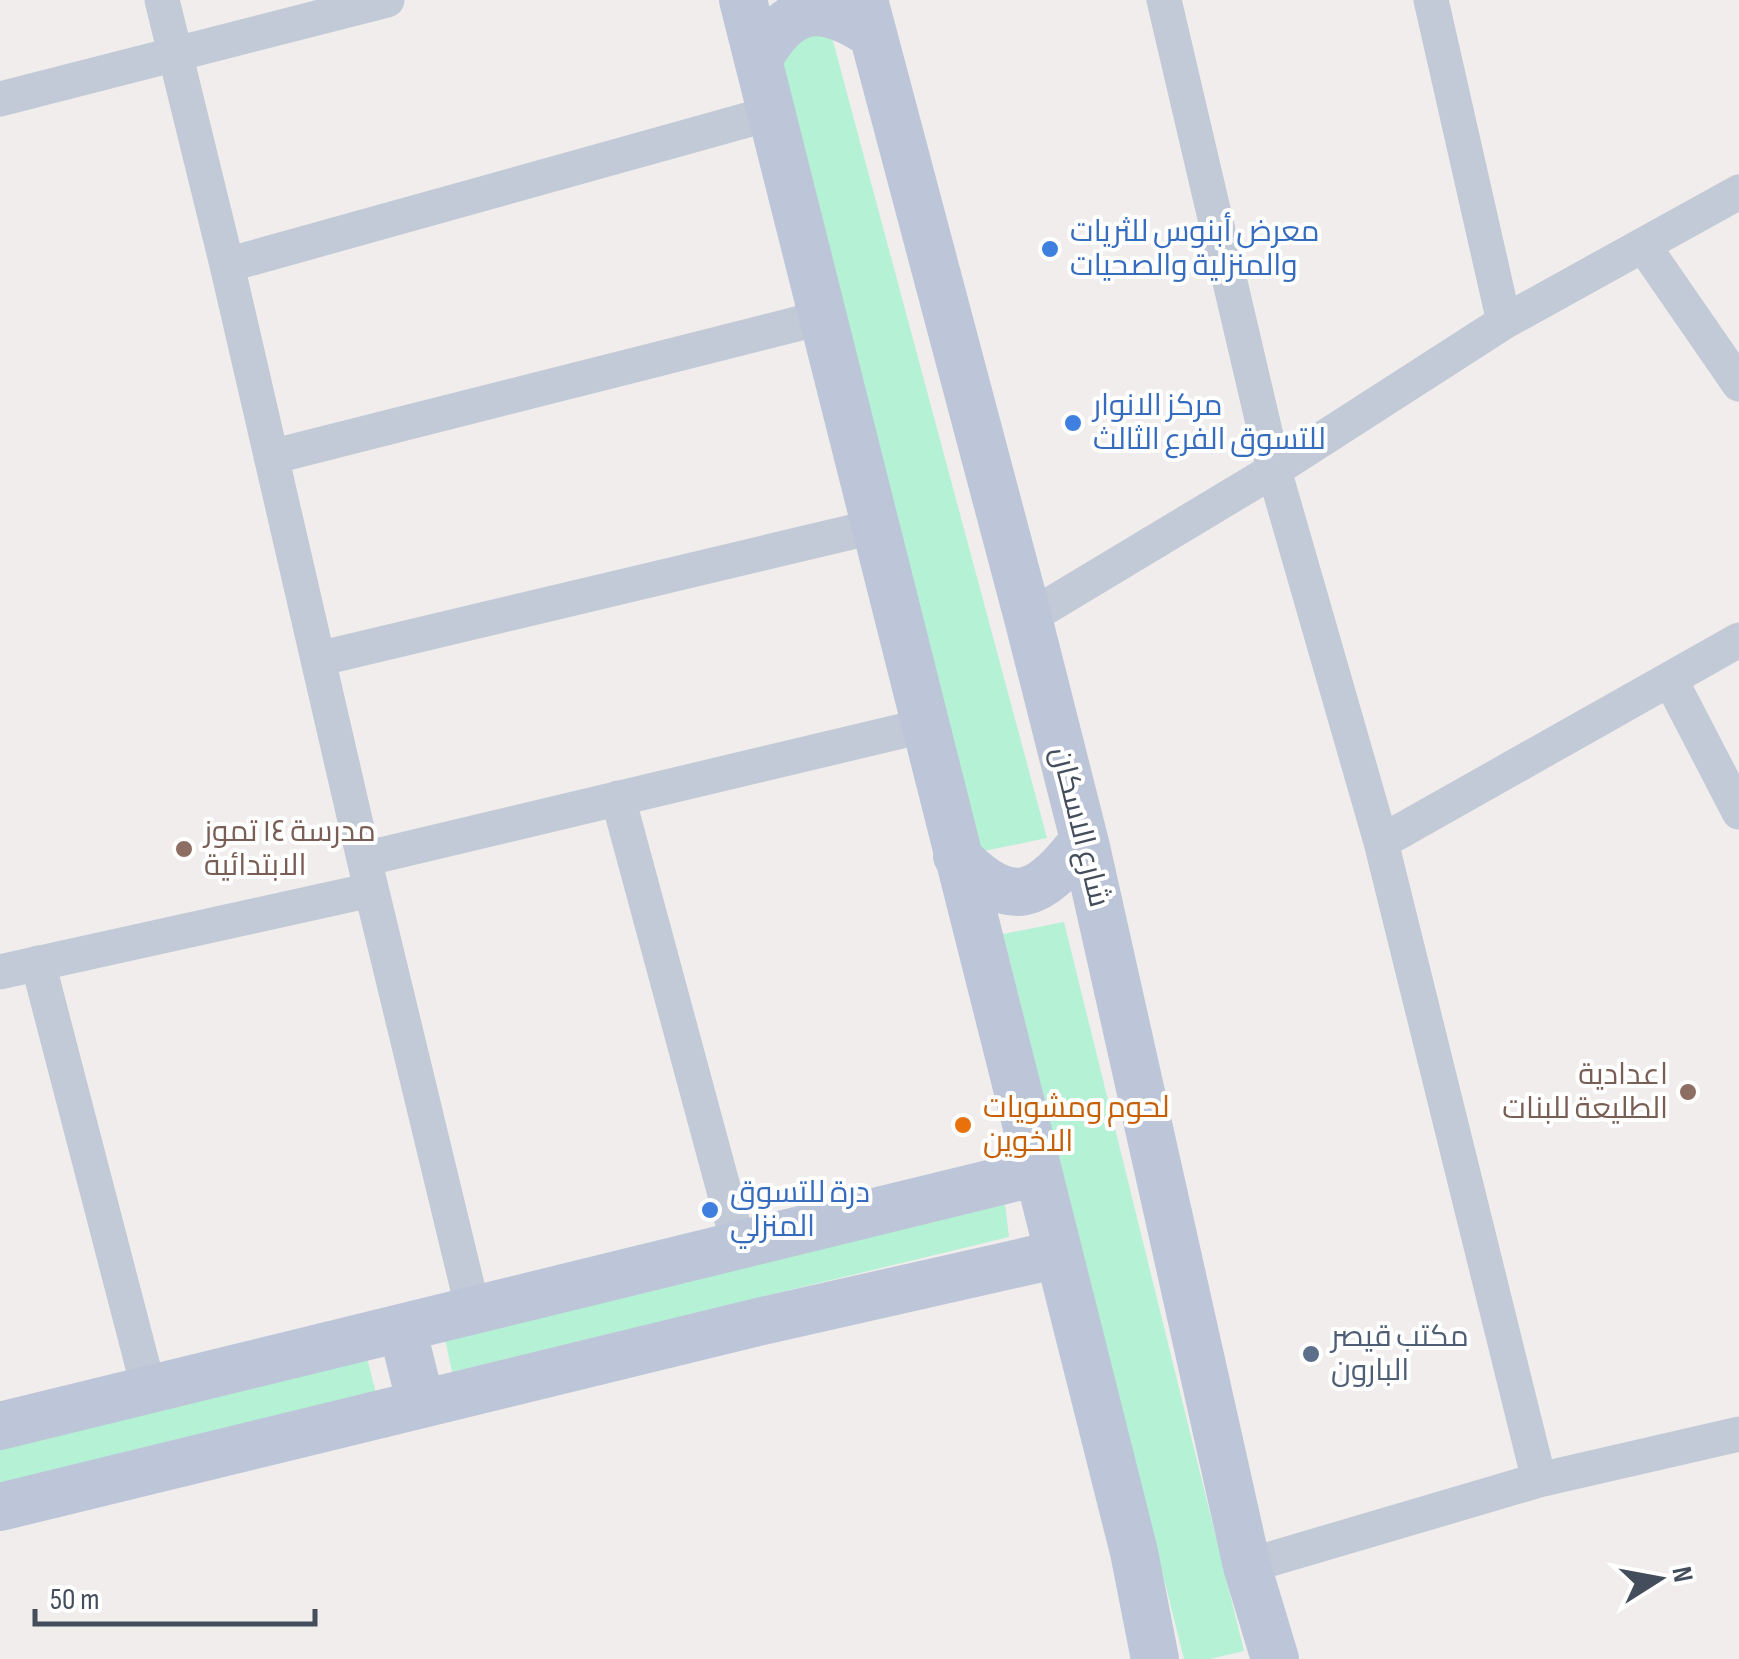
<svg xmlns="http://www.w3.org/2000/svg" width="1739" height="1659" viewBox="0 0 1739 1659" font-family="'Sofia Sans Condensed',Cairo,sans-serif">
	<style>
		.green { fill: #b5f2d5 }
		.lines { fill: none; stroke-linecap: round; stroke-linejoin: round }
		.street { stroke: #c1cad6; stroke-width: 35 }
		.secondary { stroke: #bdc6d8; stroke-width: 48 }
		.shop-dot { fill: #3f7fe0; stroke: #fff; stroke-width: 4 }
		.education-dot { fill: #8d6e63; stroke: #fff; stroke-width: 4 }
		.food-dot { fill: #e8710a; stroke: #fff; stroke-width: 4 }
		.service-dot { fill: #5c6f8a; stroke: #fff; stroke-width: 4 }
		.labels { text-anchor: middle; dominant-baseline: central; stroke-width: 8; stroke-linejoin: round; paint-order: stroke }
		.shop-label { font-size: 30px; fill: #366cbe; stroke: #fff; text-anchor: start }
		.street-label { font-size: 30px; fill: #434d5b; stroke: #fff }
		.education-label { font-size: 30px; fill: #785e54; stroke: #fff; text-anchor: start }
		.food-label { font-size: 30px; fill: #c56008; stroke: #fff; text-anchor: start }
		.service-label { font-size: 30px; fill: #4e5e75; stroke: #fff; text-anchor: start }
	</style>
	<rect width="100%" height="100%" fill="#f0edec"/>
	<path class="green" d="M830 30 1047 838 979 852 778 44Z
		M1064 922 1244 1651 1210 1659H1184L1003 934Z
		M1005 1203 1009 1237 452 1372 445 1339Z
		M367 1358 376 1393 0 1486V1449Z"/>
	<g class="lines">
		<path class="street" d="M162 0 227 265 364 859 473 1310
			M1164 0 1274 470 1381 842 1539 1480
			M1431 0 1504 322
			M0 99 387 0
			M1643 245 1739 384
			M227 265 772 113
			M271 457 824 317
			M1028 618 1274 470 1504 322 1739 192
			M318 659 877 526
			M1670 679 1739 812
			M618 798 739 1246
			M1381 842 1739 640
			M364 859 927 725
			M38 963 149 1390
			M0 972 371 890
			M1247 1566 1539 1480 1739 1434"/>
		<path class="secondary" d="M743 0 1134 1552 1155 1659
			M864 0 1028 618 1086 847 1247 1566 1275 1659
			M758 60C790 3 821 0 873 35
			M957 856C1012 913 1040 898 1084 840
			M402 1328 421 1404
			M0 1426 1038 1172
			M0 1507 758 1322 1059 1254"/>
	</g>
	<g class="shop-dot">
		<circle cx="1050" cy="249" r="10"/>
		<circle cx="1073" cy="423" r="10"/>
		<circle cx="710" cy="1210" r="10"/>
	</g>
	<g class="education-dot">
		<circle cx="184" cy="849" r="10"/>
		<circle cx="1688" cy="1092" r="10"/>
	</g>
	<circle class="food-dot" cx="963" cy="1125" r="10"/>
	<circle class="service-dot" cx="1311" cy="1354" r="10"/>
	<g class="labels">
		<g class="shop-label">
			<text x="1070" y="232">معرض أبنوس للثريات<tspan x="1070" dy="34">والمنزلية والصحيات</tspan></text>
			<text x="1093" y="406">مركز الانوار<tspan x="1093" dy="34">للتسوق الفرع الثالث</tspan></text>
			<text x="730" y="1193">درة للتسوق<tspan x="730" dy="34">المنزلي</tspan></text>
		</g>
		<g class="street-label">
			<text transform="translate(1080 827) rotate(76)">شارع الاسكان</text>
		</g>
		<g class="education-label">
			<text x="204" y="832">مدرسة ١٤ تموز<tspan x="204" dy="34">الابتدائية</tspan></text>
			<text x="1668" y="1075" text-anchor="end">اعدادية<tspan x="1668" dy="34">الطليعة للبنات</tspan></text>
		</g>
		<g class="food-label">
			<text x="983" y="1108">لحوم ومشويات<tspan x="983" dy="34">الاخوين</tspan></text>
		</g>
		<g class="service-label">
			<text x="1331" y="1337">مكتب قيصر<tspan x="1331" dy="34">البارون</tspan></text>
		</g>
	</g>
	<g transform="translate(1659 1579) rotate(79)" stroke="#ffffff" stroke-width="8" paint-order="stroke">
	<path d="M0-8L18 38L0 25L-18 38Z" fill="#434d5b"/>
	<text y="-15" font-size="28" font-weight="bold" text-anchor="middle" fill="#434d5b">N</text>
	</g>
	<path d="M35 1609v15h280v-15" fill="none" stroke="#434d5b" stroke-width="5"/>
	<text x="50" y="1609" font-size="30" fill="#434d5b" stroke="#ffffff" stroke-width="8" paint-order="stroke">50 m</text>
</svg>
